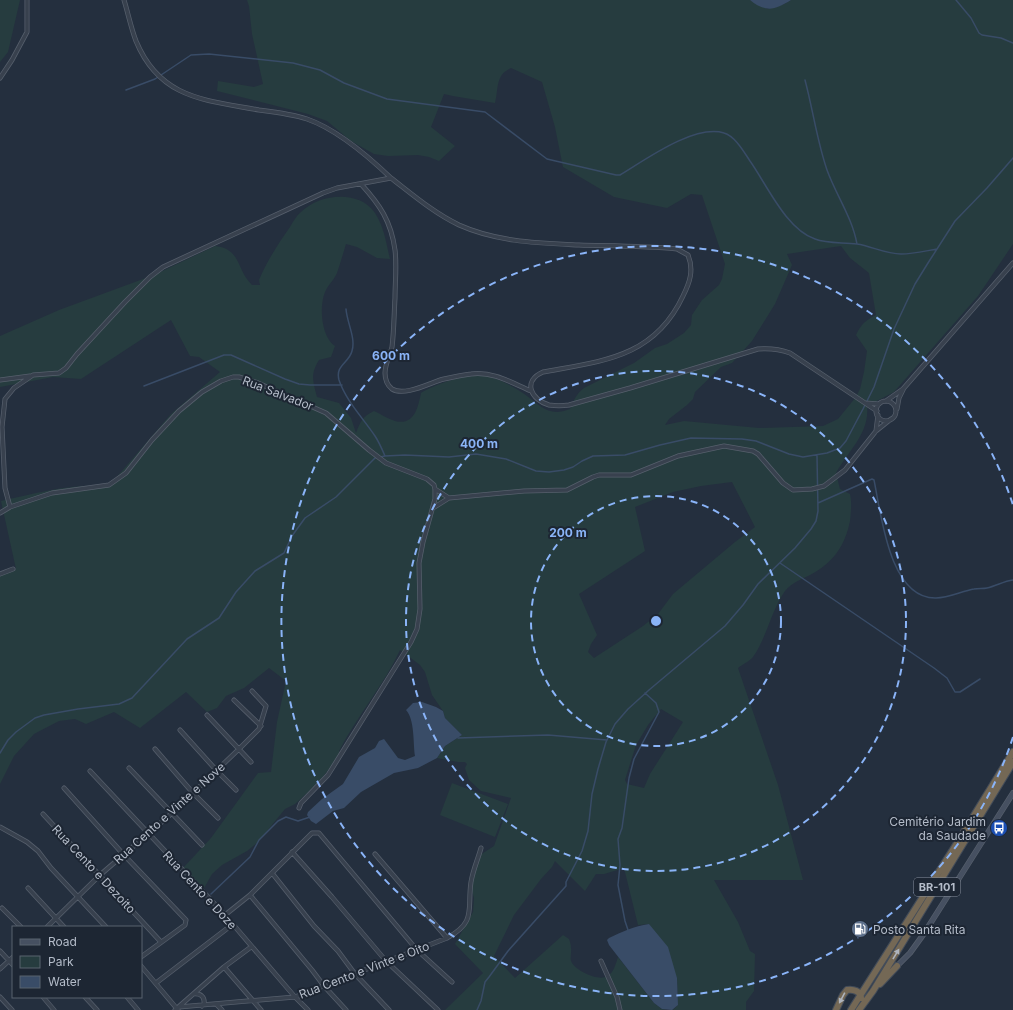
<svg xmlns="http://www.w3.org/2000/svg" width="1013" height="1010" viewBox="0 0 1013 1010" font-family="Inter,sans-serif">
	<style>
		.green { fill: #263c3f; fill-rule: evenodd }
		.water { fill: #394c67 }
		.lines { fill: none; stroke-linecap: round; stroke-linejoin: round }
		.stream { stroke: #394c67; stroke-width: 1.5 }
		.street-casing { stroke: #565f6c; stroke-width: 5 }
		.secondary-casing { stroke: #565f6c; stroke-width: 6 }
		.highway-casing { stroke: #434c59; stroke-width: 8 }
		.street { stroke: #38414e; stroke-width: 3.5 }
		.secondary { stroke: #465061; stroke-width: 4.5 }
		.highway { stroke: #746855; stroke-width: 6 }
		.oneway { fill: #aeb4bd }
		.ring { fill: none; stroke: #8ab4f8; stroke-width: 2; stroke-dasharray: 7 5 }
		.labels { text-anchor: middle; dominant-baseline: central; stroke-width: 4; stroke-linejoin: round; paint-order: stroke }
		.shield { fill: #1d2633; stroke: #878f9c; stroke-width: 1 }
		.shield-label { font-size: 11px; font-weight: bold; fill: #b4bcc9 }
		.street-label { font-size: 12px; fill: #b4bcc9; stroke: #1d2633 }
		.poi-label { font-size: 12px; fill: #b4bcc9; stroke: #1d2633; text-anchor: end }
		.centre { fill: #8ab4f8; stroke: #1d2633; stroke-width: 2 }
		.ring-label { font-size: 12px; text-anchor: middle; font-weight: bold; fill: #8ab4f8; stroke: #1d2633; stroke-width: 4; stroke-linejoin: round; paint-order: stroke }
	</style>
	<rect width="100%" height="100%" fill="#242f3e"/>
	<path class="green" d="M0 0H20L8 52 0 62Z
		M247 0H750L768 9 784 4 791 0H1013V244L978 296 894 392 867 406C870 433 848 451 836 473L840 489 850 494C852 503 851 511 850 521 845 546 833 563 810 575 802 579 791 583 785 591 771 611 767 637 753 657 750 661 743 664 738 668L778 785 803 880H714L738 922 750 951 755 954 754 991 746 1002V1010H671L674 1009 678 1005 677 978 649 924 638 925 624 868 604 874H596L585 891 555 861 552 867 541 879 514 915 494 956 515 978 563 935 569 939C570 942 571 945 571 948 572 953 569 958 572 963 577 971 599 982 608 976 614 972 616 963 618 957L654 1003 662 1009 667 1010H445L483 973 455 944 473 912 474 898 471 887 480 855 494 846 511 798 481 791 469 780 465 768 467 764 465 762H458L437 758 445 746 462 735 445 718 443 711 432 695 425 672 420 665 400 650C384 685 357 716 339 751L341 754 317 784 295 804 285 809 258 842 247 851 222 865 212 874 203 890 183 868 211 838 258 773 271 772 277 722 286 681 269 668 244 688 226 696 217 708 207 712 186 692 140 728 114 712 86 724 75 719 59 721 34 734 14 756 0 784V576L16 569 1 501C36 493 73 483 109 486L171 414 220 372 199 357 190 356 171 320 81 379 53 377 0 387V336L59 310 154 275 215 246C242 249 236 270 252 285H260L259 280C267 261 278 244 290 227 293 222 296 216 301 212 319 194 359 189 375 213 384 227 386 242 390 259L377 258 357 247 346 244C343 254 340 264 337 273 334 280 328 285 325 292 319 306 321 337 335 346L331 357 319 360C310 375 313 381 317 397L339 403 351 418 356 433C360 422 363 416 374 411 381 414 388 419 395 421 414 426 418 408 421 393 439 382 474 371 494 378 505 382 517 389 527 396 542 407 549 417 570 409 574 400 576 394 584 388L634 363 655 348 667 344 684 333 691 325 692 315 702 300 719 285 722 279 725 264 702 195 691 194 667 208 614 197 563 167 555 127 542 82 511 68C495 75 499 88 495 103L453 96 444 94 431 127 455 146 439 161 429 157 418 155 388 156 374 154 351 141 327 121 308 114 217 91 218 81 254 87 263 84 252 34 249 6ZM841 246 850 258 869 273 876 315C866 320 861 324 856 335L867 351 864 372 860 389 856 397 838 419 823 426 759 428 684 421 665 425 669 419 687 405 693 399 695 392 721 367 732 363 752 341 775 304 792 265 787 254ZM732 482 755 527 735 542 673 594 658 614 643 626 594 658 588 652 591 644 597 635 579 594 645 551 635 507 673 492 701 486ZM661 709 683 722 650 774 644 788 627 784 625 780 636 745 648 725Z
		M452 783 508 804 495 837 440 815Z"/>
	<path class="water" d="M750 0H791C775 10 766 13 750 0Z
		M422 702 436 707 443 711 445 718 462 735 445 746 437 758 418 768 394 773 361 792 344 808 333 811 316 824 311 821 307 815 308 812 322 799 343 784 359 757 375 748 379 741 384 739 398 758 405 760 415 756C413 743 415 720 406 710L413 703Z
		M649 924 668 947 677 978 678 1005 672 1010 662 1009 654 1003 609 945 607 940 609 938C622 932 634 926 649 924Z"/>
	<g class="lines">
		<path class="stream" d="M956 0 971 18 979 33 982 35 1001 38 1013 43
			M805 80C813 110 817 141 827 170 836 195 852 217 857 244
			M126 90 155 79 191 55 209 54 293 63 320 70 344 83 387 99 485 112 547 159 616 175H620C645 160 694 124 724 133 735 136 744 152 750 161 767 185 786 229 815 239 828 244 843 242 857 244 871 246 886 254 901 254 913 254 925 251 937 249
			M346 309C347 323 356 338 352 351 349 363 335 365 339 380 346 401 363 418 375 436 379 442 382 449 385 456
			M144 386 224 355H231L285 379 299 384 310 385H342
			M818 503 872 479 874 480C881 513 889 599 936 598 949 598 962 591 974 589 979 588 983 589 987 588 996 586 1004 581 1013 580
			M780 563 934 668 947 678 955 692H960L980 679
			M458 738 548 735 607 740
			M0 753 8 740 16 732 35 718 44 715 78 709 119 704 132 698 187 639 219 618 236 592 255 571 284 553 292 536 305 518 336 497 375 458 385 456 405 455 449 457 476 454 506 459 536 471 549 472 564 470 573 467 582 461 593 456 625 455 660 445 691 438 742 439 756 441 789 454 803 457 827 453 840 448 846 441 863 409 874 387 894 329 915 284 928 263 955 221 987 188 1013 158
			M211 894 250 857 259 840 278 821 286 817 298 821 310 817
			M628 930 625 921 618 885 620 865 618 839 622 828 629 778 634 759 659 712 656 703 645 693
			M477 1010 481 1001 485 982 489 977 508 951 566 886V882L582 851 588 831 592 794 598 769 606 742 615 724 628 709 649 690 725 626 743 605 758 584 795 548 811 529 816 521 818 511 817 456"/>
		<g class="street-casing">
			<path id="street" d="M124 0C128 13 131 28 136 41 160 99 205 100 259 110 275 112 292 114 307 119 336 129 369 157 391 178
				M0 78 12 60 27 32V0
				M361 184C380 205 391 221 395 250 397 266 395 282 395 298 394 314 394 331 392 347 390 355 385 364 385 373 385 379 387 385 392 389 405 397 431 382 444 379 453 377 462 375 471 374 493 371 512 383 531 391
				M0 380 30 376
				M886 401 903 389 1013 263
				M876 411a10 10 0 1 1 20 0a10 10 0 1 1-20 0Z
				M865 403 879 404
				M897 409 899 398 903 390
				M876 431 878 415
				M435 489 449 498
				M433 508 449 498 524 491 567 490 593 477 599 475H631L678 456 724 446 753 451 758 454 783 483 793 490 812 489 824 486 845 470 876 431 891 419
				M0 513 10 507
				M0 574 13 569
				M234 700 261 726
				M207 715 251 762
				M180 730 217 771 236 790
				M155 749 193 793 218 818
				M129 768 202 845
				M90 771 225 915 295 997 308 1010
				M64 788 123 854 186 920 185 925 141 957
				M299 808 301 803 328 775 411 642 417 629 420 609 419 563 423 542 435 499V489L434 485 427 479 386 463 369 450 326 413 258 383 239 377H233L221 381 202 392 179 411 152 440 126 473 109 485 52 493 10 507 5 488 2 427 5 399 14 388 33 375 59 373 66 368 77 354 125 302 150 277 163 267 323 193 337 188 391 178C413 195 434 213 459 225 497 242 538 243 579 245 612 246 644 246 677 249L688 255C694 270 690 282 683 296 654 358 602 361 543 372 522 381 531 400 549 405 556 406 562 406 569 405L630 388 758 349C770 348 779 349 790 353L877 411
				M43 814 161 942
				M0 827 27 842 38 851 51 868 106 927
				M292 852 332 897 386 961 438 1010
				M375 854 447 938
				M272 873 314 926 338 951 355 974 389 1010
				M28 888 64 927
				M250 895 312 970 324 986 346 1010
				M2 908 21 927
				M225 915 250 895 312 833H319L417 950 452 982
				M47 927 100 875 171 814 239 749 259 729 266 706 252 691
				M0 951 13 965
				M601 961 617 997 620 1010
				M141 966 178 1010
				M224 967 261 1010
				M0 969 13 957
				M156 983 233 924
				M193 994C201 993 205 997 204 1004L202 1006
				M0 997 12 1010
				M43 997 54 1010
				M85 997 97 1010
				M127 997 138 1010
				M217 1005 222 1010
				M179 1007 295 997 447 938C477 922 467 909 471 882 473 870 478 859 481 848
				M175 1010 224 967 251 947"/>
		</g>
		<g class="secondary-casing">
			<path id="secondary" d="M897 966 910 953 923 935 1013 793"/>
		</g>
		<g class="highway-casing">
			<path id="highway" d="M880 984 897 966
				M836 1010 843 995 847 990C853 989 861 991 861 998
				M851 1010 954 848 1013 752
				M859 1010 873 991 1013 762"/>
		</g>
		<use href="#street" class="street"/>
		<use href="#secondary" class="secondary"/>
		<use href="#highway" class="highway"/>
	</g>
	<defs><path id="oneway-solid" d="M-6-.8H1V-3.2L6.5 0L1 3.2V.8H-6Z"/></defs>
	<g class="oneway">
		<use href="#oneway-solid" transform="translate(896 954) rotate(-59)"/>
		<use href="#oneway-solid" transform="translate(842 998) rotate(118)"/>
	</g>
	<g class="ring">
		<circle cx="656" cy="621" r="125"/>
		<circle cx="656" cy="621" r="250"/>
		<path d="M1013 737A375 375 0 1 1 1013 505"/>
	</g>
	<defs>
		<g id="bus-disc" transform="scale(0.9)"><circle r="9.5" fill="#1a4fb4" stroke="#1d2633"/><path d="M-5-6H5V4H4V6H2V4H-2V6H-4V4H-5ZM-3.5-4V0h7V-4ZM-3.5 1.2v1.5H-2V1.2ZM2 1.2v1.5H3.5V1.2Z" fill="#fff"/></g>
		<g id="fuel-disc" transform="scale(0.9)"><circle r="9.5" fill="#5c6f8a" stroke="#1d2633"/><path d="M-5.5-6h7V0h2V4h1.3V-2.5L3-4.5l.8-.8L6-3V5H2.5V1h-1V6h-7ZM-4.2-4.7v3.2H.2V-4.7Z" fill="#fff"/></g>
	</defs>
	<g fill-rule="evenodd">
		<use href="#bus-disc" x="999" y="828"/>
		<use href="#fuel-disc" x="860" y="929"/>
	</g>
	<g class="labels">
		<rect class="shield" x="914" y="878" width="46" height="18" rx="3"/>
		<g class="shield-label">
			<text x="937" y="887">BR-101</text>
		</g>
		<g class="street-label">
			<text transform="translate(278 393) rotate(21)">Rua Salvador</text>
			<text transform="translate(169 813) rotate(-42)">Rua Cento e Vinte e Nove</text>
			<text transform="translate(94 869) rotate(47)">Rua Cento e Dezoito</text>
			<text transform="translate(200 890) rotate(47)">Rua Cento e Doze</text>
			<text transform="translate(364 970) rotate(-21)">Rua Cento e Vinte e Oito</text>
		</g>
		<g class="poi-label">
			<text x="986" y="821">Cemitério Jardim<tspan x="986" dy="14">da Saudade</tspan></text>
			<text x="873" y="929" text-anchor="start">Posto Santa Rita</text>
		</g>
	</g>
	<circle cx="656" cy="621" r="6" class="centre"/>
	<g class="ring-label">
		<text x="391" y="360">600 m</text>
		<text x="479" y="448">400 m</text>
		<text x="568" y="537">200 m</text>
	</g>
	<rect x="12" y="926" width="130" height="72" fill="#1d2633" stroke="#59626f"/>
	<rect x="20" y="939" width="20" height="6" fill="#465061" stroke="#59626f"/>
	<text x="48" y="946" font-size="12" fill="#b4bcc9">Road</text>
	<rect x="20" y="956" width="20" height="12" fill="#263c3f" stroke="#59626f"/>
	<text x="48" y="966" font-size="12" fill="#b4bcc9">Park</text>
	<rect x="20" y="976" width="20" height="12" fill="#394c67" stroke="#59626f"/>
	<text x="48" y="986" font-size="12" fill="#b4bcc9">Water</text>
</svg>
